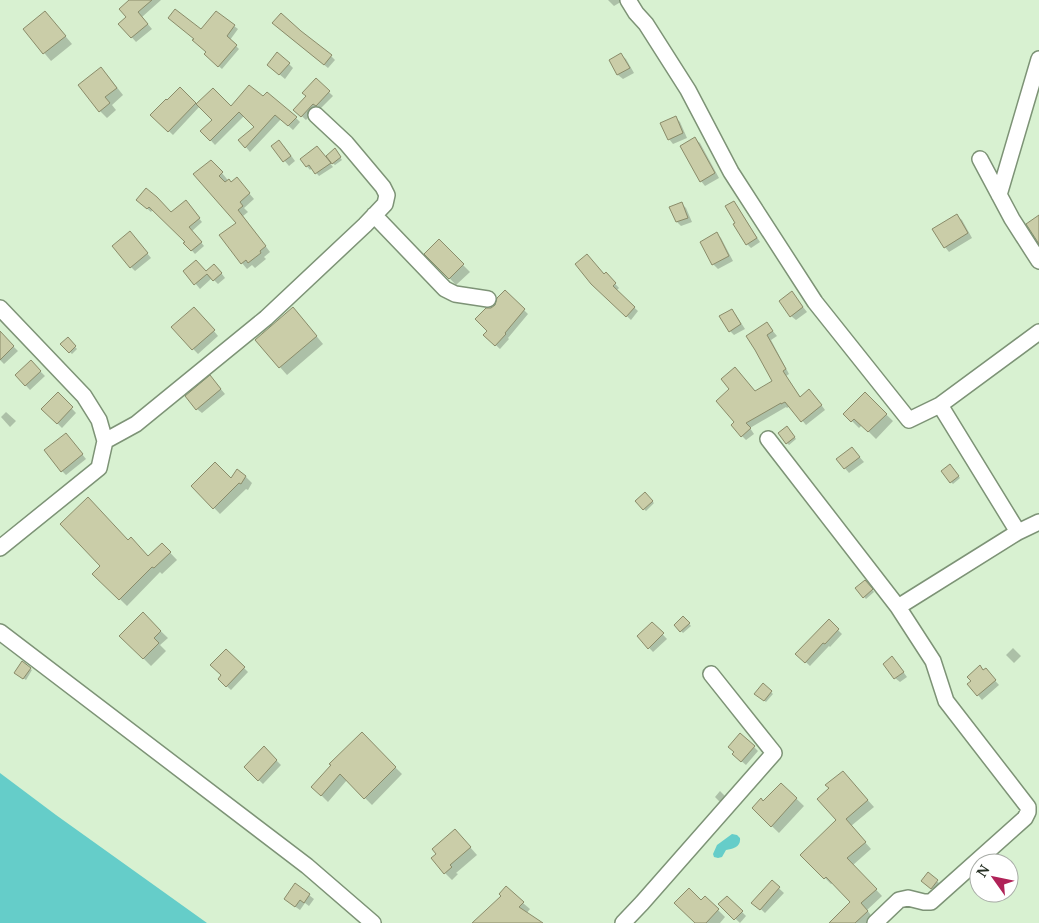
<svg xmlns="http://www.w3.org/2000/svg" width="1039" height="923" viewBox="0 0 1039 923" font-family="'Noto Serif',serif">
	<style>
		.water { fill: #65cdc9 }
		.shadow { fill: #0003 }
		.building { fill: #cacda8; stroke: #8a8c6a }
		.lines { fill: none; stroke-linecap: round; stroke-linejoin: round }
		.minor-casing { stroke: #7d9376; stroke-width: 18 }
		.minor { stroke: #fff; stroke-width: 15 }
	</style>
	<rect width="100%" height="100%" fill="#d8f1d1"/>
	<path class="water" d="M0 773 56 815 207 923H0Z
		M732 834 737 835 740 838C741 847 733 849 726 850L722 857 718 858 714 857 713 854 717 845Z"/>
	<path class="shadow" d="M131 0H161L142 17 152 29 136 42 120 24 128 17Z
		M608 0H624L614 6Z
		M45 12 72 44 51 61 24 29Z
		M234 26 238 29 230 40 239 49 222 69 209 58 208 52Z
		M277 27 331 56 335 60 328 68Z
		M621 55 626 59 634 73 623 79 618 75 610 61Z
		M289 64 293 68 285 79 273 69Z
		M101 69 108 76 123 95 112 105 116 110 107 118 100 111Z
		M316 80 333 96 320 109 318 106 306 120 295 110 307 96Z
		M180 88 197 105 213 89 231 108 263 98 296 118 300 122 293 130 281 119 250 152 240 140 256 127 244 116 215 145 202 131 213 120 200 106 173 135 152 115Z
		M676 118 680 122 687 138 673 144 669 139Z
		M695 139 700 143 719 178 705 186 701 181Z
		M284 146 295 161 289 166 273 147Z
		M320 150 333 167 319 176 312 168 310 170 301 159Z
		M336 152 342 160 335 165 331 162Z
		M217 167 231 184 242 185 254 199 244 208 248 212 243 216 270 252 264 257 266 259 255 268 252 265 247 269 242 263 238 223 195 174Z
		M141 203 171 214 189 206 202 222 192 231 204 246 195 254 185 243 187 242 153 209 151 212Z
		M681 203 686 208 692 222 681 226 677 222Z
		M737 206 760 242 751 248 747 244 736 224Z
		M957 216 962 220 972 238 949 252 945 247Z
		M717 234 721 238 733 261 718 269 713 264 702 242Z
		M134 237 151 258 135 271 131 267Z
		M439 241 470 272 456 285 426 254Z
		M219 270 225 278 218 284 212 278 200 289 185 271 206 272Z
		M606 274 619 288 616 291 638 311 631 320 592 283Z
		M505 292 528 314 508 338 509 339 500 349 485 335 489 331 491 309 496 306Z
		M792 293 807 312 796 320 791 316Z
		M732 310 736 315 745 329 734 335 730 331Z
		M199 313 218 336 198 354 173 328Z
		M300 316 323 344 287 375 256 340Z
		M767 324 777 336 771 340 789 374 786 376 801 398 814 395 825 410 806 425 790 406 787 408 786 407 750 428 754 434 746 440 742 436 756 392 774 381 756 349Z
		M4 337 18 351 4 364 0 360V341Z
		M68 339 77 349 72 354 62 344Z
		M31 362 45 376 30 390 17 376Z
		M215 382 225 394 202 413 197 409Z
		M58 394 76 413 62 428 43 409Z
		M865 394 893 421 876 439 862 425 859 428 845 414Z
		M6 412 16 421 10 427 1 417Z
		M789 430 796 439 789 445 787 443Z
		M70 439 86 459 66 475 62 471Z
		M856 453 864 462 849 473 838 460Z
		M952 468 960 478 953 484 951 482Z
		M237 471 246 477 252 483 248 490 246 489 220 514 193 486 231 480Z
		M645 494 654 503 646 511 636 501Z
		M128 542 148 557 162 544 177 560 162 574 160 572 127 606 94 574Z
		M867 583 874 592 866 599 857 589Z
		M143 614 168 638 160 645 166 651 151 666 121 636Z
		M683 617 691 626 683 633 675 625Z
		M829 621 842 634 830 647 829 646 810 666 797 654Z
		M652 623 667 639 653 652 639 637Z
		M1013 648 1021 656 1014 663 1006 655Z
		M226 650 248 672 231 690 219 679 223 675Z
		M897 663 907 677 900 682 895 678Z
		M980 667 990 675 999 685 982 700 978 695Z
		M30 669 32 670 26 680 17 674Z
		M764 685 773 694 766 702 756 694Z
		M362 734 402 774 372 805 347 780 328 802 313 787Z
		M754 747 758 751 746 765 739 759Z
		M264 748 281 765 263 784 245 767Z
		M849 779 874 807 851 826 871 849 853 865 882 896 867 910 873 918 868 923H831L851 902 833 883 831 884 802 855 837 820Z
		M781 784 804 806 779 833 753 808 764 803Z
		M720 791 726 797 721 803 715 797Z
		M462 838 477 855 456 873 458 874 452 880 445 873Z
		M928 874 939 883 934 890 924 883Z
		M772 882 784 893 765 913 753 902Z
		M296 885 314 899 309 906 305 903 300 910 290 903Z
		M705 897 725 917 720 923H696L701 902Z
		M727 897 746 916 740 923 720 904Z
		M523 903 530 909 526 914 541 923H473Z"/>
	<path class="building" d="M129 0H152L138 12 148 24 131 38 118 24 126 17 119 9Z
		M175 9 201 29 216 11 235 25 227 36 237 45 218 67 204 54 206 52 192 40 194 39 168 18Z
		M45 11 66 36 43 54 23 29Z
		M281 13 301 31 332 55 324 65 272 23Z
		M277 52 290 63 279 75 267 65Z
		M621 53 630 68 617 75 609 60Z
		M101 67 117 88 105 97 110 103 99 112 78 85Z
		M316 78 330 91 316 106 313 104 301 117 293 110 306 96 302 93Z
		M249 85 263 96 267 92 297 117 288 126 275 115 245 148 238 140 254 127 239 112 210 141 200 131 212 120 196 104 213 88 231 106Z
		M180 87 196 103 168 132 150 115 166 99 167 100Z
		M676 116 683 133 668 140 660 123Z
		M695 137 715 173 700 182 680 146Z
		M279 140 291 156 283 162 271 146Z
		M317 146 331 163 315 174 309 165 306 167 300 159Z
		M335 148 341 157 332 164 326 156Z
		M211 160 223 172 219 176 225 182 229 179 231 182 237 177 250 193 240 202 243 206 238 210 266 246 260 251 261 253 248 263 246 260 241 264 219 235 236 223 193 174Z
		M146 188 157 197 171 212 186 200 200 218 189 227 202 242 191 251 183 243 185 242 149 207 147 209 136 200Z
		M734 201 757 238 746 245 733 224 735 223 725 206Z
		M682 202 688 218 676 222 669 207Z
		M957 214 968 233 944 248 932 229Z
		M1039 215V244L1026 224Z
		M130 231 148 253 130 268 112 246Z
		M717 232 729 256 712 265 700 242Z
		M439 239 464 264 449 279 424 254Z
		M587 254 604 274 606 272 616 283 613 286 635 307 626 317 591 284 575 264Z
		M196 260 206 271 214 264 222 273 213 281 207 274 194 285 183 271Z
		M505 290 525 309 505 333 506 334 495 346 483 335 487 331 475 319 486 308H491L495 305 497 298Z
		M792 291 803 307 790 317 779 301Z
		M194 307 215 330 192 350 171 327Z
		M293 307 317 336 279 368 255 340Z
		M732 309 741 324 729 332 719 316Z
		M767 322 773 331 767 335 786 369 783 371 800 397 809 389 822 405 801 422 785 402 781 404V403L746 423 751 428 741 437 731 425 734 422 716 401 729 389 721 379 735 367 755 391 772 381 755 350 746 336Z
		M0 331 14 346 0 360Z
		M68 337 76 346 69 353 60 344Z
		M31 360 41 371 25 386 15 375Z
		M210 375 221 389 196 410 185 396Z
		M58 392 73 407 57 424 41 409Z
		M865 392 887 414 868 432 854 419 851 422 843 414Z
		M787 426 795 437 786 444 778 433Z
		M66 433 83 454 61 472 44 450Z
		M852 447 860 457 844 469 836 459Z
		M215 462 231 478 237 469 246 476 241 484 239 483 213 509 191 486Z
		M950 464 959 476 950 483 941 471Z
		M645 492 653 501 643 510 635 501Z
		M88 497 128 540 131 537 148 556 162 543 171 552 154 568 152 567 119 600 92 574 100 566 60 524Z
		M865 580 873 589 863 598 855 588Z
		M143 612 161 631 154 638 159 643 143 659 119 636Z
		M683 616 690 623 680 632 674 625Z
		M829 619 839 629 825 644 823 643 805 663 795 654Z
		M652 622 664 633 648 649 637 636Z
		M226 649 245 667 226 687 218 679 221 675 210 665Z
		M892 656 904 672 894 679 883 664Z
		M22 661 31 668 23 679 14 673Z
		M980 665 983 670 986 668 996 680 977 696 967 684 971 681 967 677Z
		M763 683 772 691 764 701 754 694Z
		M362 732 396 767 364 799 340 774 321 796 311 787 331 765 329 764Z
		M740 733 755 746 741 762 732 754 734 752 728 747Z
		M264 746 277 760 258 781 244 767Z
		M843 771 868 800 846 819 866 842 847 858 877 889 861 903 868 911 855 923H829L850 902 826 877 824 879 800 855 836 820 817 799 829 788 825 785Z
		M781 783 797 798 771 827 752 808 761 798 763 801Z
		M455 829 471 847 450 865 452 867 444 874 431 858 436 854 432 849Z
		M928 872 938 880 931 889 921 881Z
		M772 880 780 887 760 910 751 903Z
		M295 883 310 894 304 903 300 900 295 907 284 899Z
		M506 886 524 902 519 907 543 923H472L501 896 499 894Z
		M689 888 701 900 705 896 719 909 706 923H695L674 903Z
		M727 896 743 911 734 920 718 904Z"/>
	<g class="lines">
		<g class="minor-casing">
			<path id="minor" d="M628 0 636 13 646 24 688 90 731 172 815 302 909 420 940 405
				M980 159 1012 219 1039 261
				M999 195 1039 59
				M374 215 445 289 455 294 488 299
				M0 308 84 396 99 420 105 441 99 468 0 548
				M768 439 898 607 933 661 946 701 1028 807V812L1025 818 931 902H924L908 898 899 900 875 923
				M105 441 136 424 266 318 365 225 385 204 387 195 383 187 346 143 316 115
				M1018 532 1039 522
				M898 607 1018 532 940 405 1039 332
				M0 632 307 866 373 923
				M623 923 642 903 774 753 711 674"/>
		</g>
		<use href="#minor" class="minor"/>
	</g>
	<g transform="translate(994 878) rotate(303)"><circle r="24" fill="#ffffff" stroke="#a8aca7"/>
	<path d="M0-4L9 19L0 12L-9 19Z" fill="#b02258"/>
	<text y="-8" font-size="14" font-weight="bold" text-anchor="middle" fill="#252f23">N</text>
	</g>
</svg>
